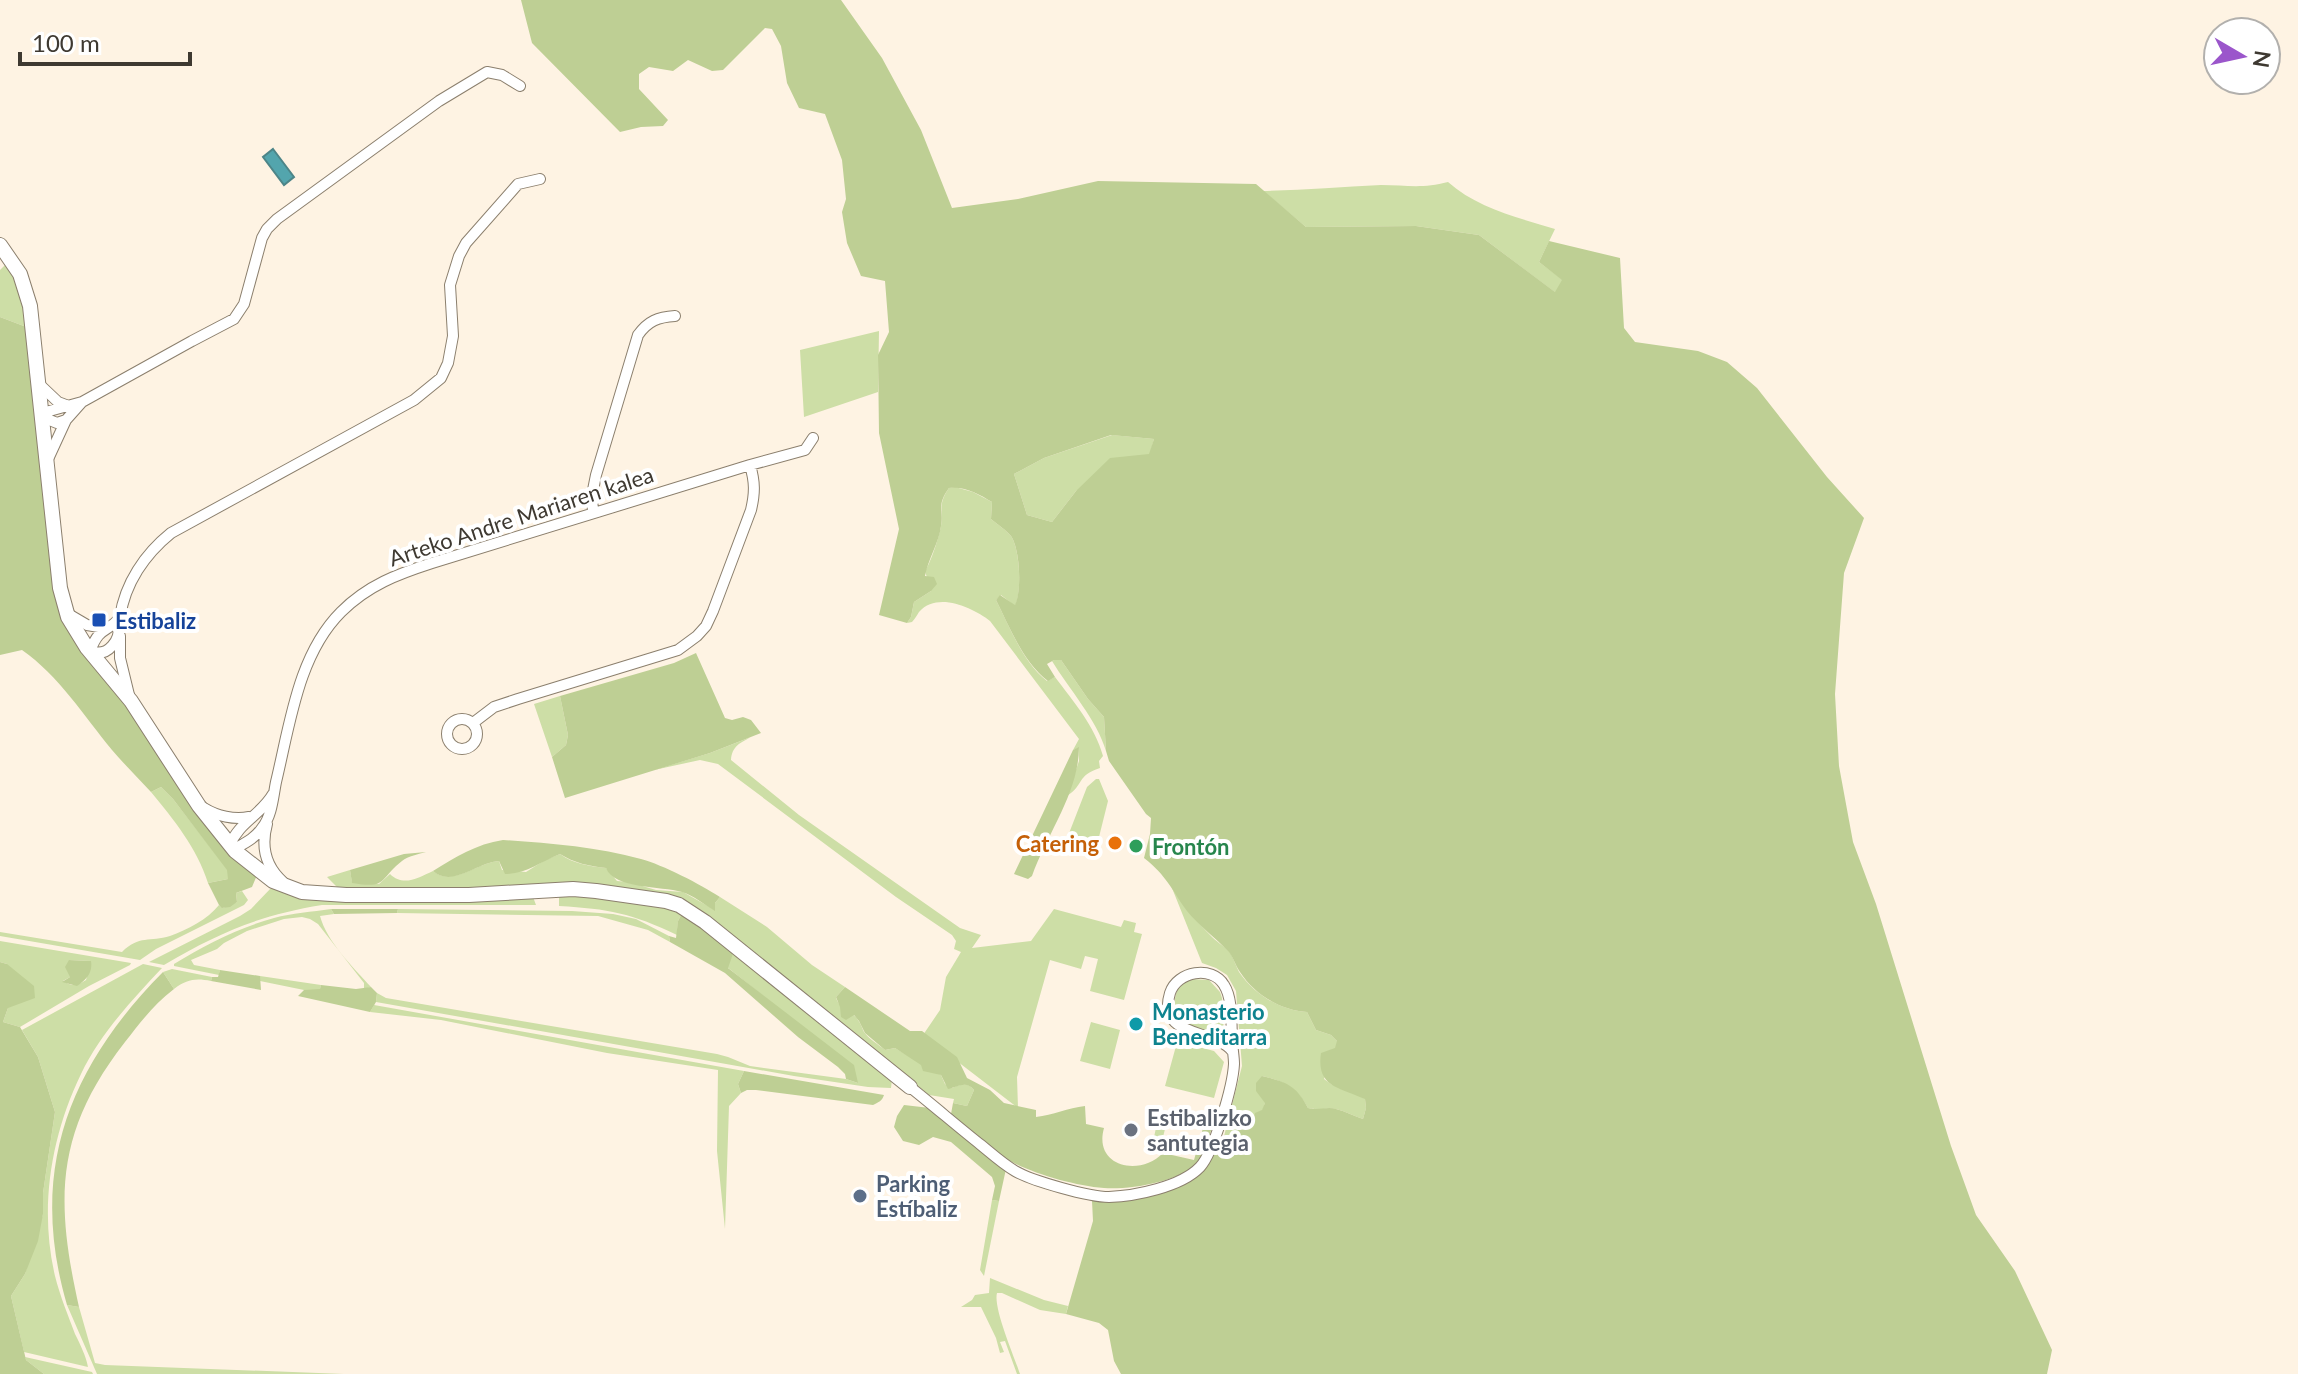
<svg xmlns="http://www.w3.org/2000/svg" width="2298" height="1374" viewBox="0 0 2298 1374" font-family="Lato,sans-serif">
	<style>
		.green { fill: #cddea6; fill-rule: evenodd }
		.forest { fill: #becf94; fill-rule: evenodd }
		.water { fill: #53a5ad; stroke: #4d8588; stroke-width: 2 }
		.lines { fill: none; stroke-linecap: round; stroke-linejoin: round }
		.street-casing { stroke: #8b7f6d; stroke-width: 12 }
		.secondary-casing { stroke: #8b7f6d; stroke-width: 16 }
		.street { stroke: #fff; stroke-width: 10 }
		.secondary { stroke: #fff; stroke-width: 14 }
		.transit-dot { fill: #1a4fb4; stroke: #fff; stroke-width: 3 }
		.food-dot { fill: #e8710a; stroke: #fff; stroke-width: 3 }
		.leisure-dot { fill: #2e9e5b; stroke: #fff; stroke-width: 3 }
		.culture-dot { fill: #0f9aa8; stroke: #fff; stroke-width: 3 }
		.worship-dot { fill: #6b7280; stroke: #fff; stroke-width: 3 }
		.service-dot { fill: #5c6f8a; stroke: #fff; stroke-width: 3 }
		.labels { text-anchor: middle; dominant-baseline: central; stroke-width: 8; stroke-linejoin: round; paint-order: stroke }
		.street-label { font-size: 22px; fill: #3e3931; stroke: #fff }
		.transit-label { font-size: 22px; font-weight: bold; fill: #164399; stroke: #fff; text-anchor: start }
		.food-label { font-size: 22px; font-weight: bold; fill: #c56008; stroke: #fff; text-anchor: end }
		.leisure-label { font-size: 22px; font-weight: bold; fill: #27864d; stroke: #fff; text-anchor: start }
		.culture-label { font-size: 22px; font-weight: bold; fill: #0d838f; stroke: #fff; text-anchor: start }
		.worship-label { font-size: 22px; font-weight: bold; fill: #5b616d; stroke: #fff; text-anchor: start }
		.service-label { font-size: 22px; font-weight: bold; fill: #4e5e75; stroke: #fff; text-anchor: start }
	</style>
	<rect width="100%" height="100%" fill="#fef3e3"/>
	<path class="green" d="M1448 182C1477 208 1519 218 1555 229L1539 262 1563 280 1556 293 1479 235 1416 226 1306 227 1263 191C1302 190 1341 187 1381 185 1406 185 1422 189 1448 182Z
		M6 264 15 277 29 328 0 317V270Z
		M879 331 878 392 804 417 800 350Z
		M1112 435 1154 439 1150 454 1076 491 1052 522 1027 515 1014 474 1044 458Z
		M955 487 973 492 992 502 991 519C997 524 1006 530 1011 536 1020 549 1022 592 1015 606L1001 595 996 600C1010 628 1023 662 1047 681L1055 677C1073 701 1095 726 1103 756L1099 761 1100 768C1076 776 1085 784 1067 796L1079 761V748L1073 750 1079 739 990 621C973 608 938 591 919 612 917 615 915 619 912 622L907 623 911 617 914 602 931 591 925 571C931 562 939 537 941 526 944 510 937 505 949 488Z
		M1054 660H1061L1088 699 1104 717 1106 751C1097 720 1069 689 1052 661Z
		M560 696 568 735 566 745 552 757 534 704Z
		M751 737C740 743 732 746 731 760L799 815 883 874 960 928 981 935 972 948 1031 941 1054 909 1121 927 1124 920 1136 923 1134 932 1142 934 1124 1000 1090 991 1098 959 1085 956 1081 969 1050 960 1017 1077 1018 1108 923 1035 940 1010 946 977 961 952 954 949 956 941 952 935 896 897 718 764 700 760 654 770 710 753Z
		M1096 779H1099L1108 801 1096 849 1066 841 1087 787Z
		M161 787 173 799 228 870V879L208 883C197 848 174 820 151 792Z
		M560 854C574 864 589 866 606 868L617 881 629 882 656 890 683 892 715 910V903L720 897 767 927 812 965 845 987 836 997C839 1010 851 1009 858 1020 861 1024 862 1028 864 1032 869 1039 878 1044 885 1050L895 1048 900 1051 941 1075 945 1084 952 1088C961 1084 968 1082 974 1090L967 1106 953 1103 954 1099 929 1095 704 913 678 898 611 886 579 883 481 889 338 888 327 877 350 870 352 882 379 884 390 874C403 887 418 878 433 871 452 887 476 863 499 861L502 870 526 872 545 860Z
		M272 887 533 897 536 905H322C260 915 218 933 164 965L149 962 240 916 251 909Z
		M1172 888C1184 906 1197 922 1212 937 1218 943 1227 948 1231 954 1234 960 1236 966 1239 972 1255 995 1280 1010 1307 1012L1316 1030 1331 1035 1338 1042 1324 1079 1331 1084 1365 1098 1366 1108 1363 1119C1354 1116 1345 1111 1336 1109 1327 1107 1318 1111 1308 1108 1297 1088 1284 1081 1262 1076 1263 1084 1266 1095 1265 1103 1261 1122 1238 1138 1222 1144L1242 1066 1236 991 1227 975 1216 968 1202 963Z
		M242 891 248 900 244 905 156 949 140 960 0 936V932L122 952C139 935 150 942 170 936 187 930 208 919 219 905L223 908 237 902 236 893Z
		M559 895C597 895 647 899 682 913L678 921 677 935C631 913 609 909 559 906Z
		M331 909 334 914 320 916C327 942 353 967 371 987L364 989V983L318 924 310 919 302 917 284 919 247 931 224 943 217 949 191 960 194 965 220 970 219 975 174 966V964C205 945 238 928 274 918 292 913 312 912 331 909Z
		M398 909 572 911 613 914 636 919 669 936 670 942 648 930 598 916 397 913Z
		M0 941 131 963 130 965 89 986 20 1027 3 1022 8 1008 7 964 0 962ZM69 960 91 961 86 980C76 986 73 987 63 981L70 977Z
		M734 951 892 1079 891 1088 868 1087 794 1076 376 1002 377 993 386 998 717 1054 728 1057 750 1066 846 1079 858 1083 767 999 727 967Z
		M143 964 162 968C132 1000 100 1034 81 1074 51 1136 39 1208 55 1276 60 1296 68 1315 75 1334 80 1344 86 1356 88 1367L24 1352 11 1296 25 1274 43 1214V1193L55 1112 38 1057 22 1030Z
		M172 969 212 977 211 981C196 978 187 979 174 989L163 972Z
		M260 976 321 985 320 990H304L260 981Z
		M1190 979 1209 980 1220 992 1222 998 1224 1035C1205 1029 1171 1027 1175 999 1176 989 1181 984 1190 979Z
		M374 1005 744 1071 738 1084 741 1093 729 1106 725 1229 717 1151 718 1070 607 1053 441 1020 370 1012Z
		M1091 1022 1120 1030 1110 1069 1080 1061Z
		M1180 1042 1214 1051 1224 1062 1214 1098 1165 1086 1176 1046Z
		M1159 1114 1168 1117 1162 1141 1169 1143 1166 1154 1151 1151Z
		M992 1200 999 1201 984 1276 980 1270Z
		M990 1278 1044 1300 1068 1306 1066 1314 1040 1310 1002 1293H997C993 1308 1014 1356 1020 1374H1017L1005 1341 1000 1342 1004 1352 1000 1353 996 1338 981 1307H961L972 1300 975 1295 989 1293Z
		M67 1305 79 1307 95 1363 105 1365 344 1374H97Z
		M25 1357 92 1372 93 1374H44L26 1360Z"/>
	<path class="forest" d="M521 0H841L882 58 921 130 952 208 1018 199 1098 181 1256 184 1306 227 1416 226 1479 235 1555 292 1562 280 1539 262 1549 241 1620 258 1624 328 1635 342 1698 351 1727 362 1757 388 1827 477 1864 518 1844 573 1835 694 1839 766 1853 842 1876 904 1951 1146 1976 1215 2015 1271 2052 1350 2047 1374H1121L1114 1361 1108 1330 1099 1323 1066 1314 1093 1221 1092 1201C1130 1203 1152 1199 1184 1178 1195 1171 1206 1165 1214 1154L1217 1155 1222 1144 1229 1141 1236 1128 1252 1125 1255 1113 1262 1110 1265 1103 1256 1091V1083L1262 1076C1286 1082 1296 1085 1308 1108 1318 1111 1327 1106 1336 1109 1345 1111 1354 1116 1363 1119L1366 1108 1365 1099C1339 1087 1316 1087 1321 1053L1335 1048 1337 1041 1331 1035 1316 1030 1307 1012C1280 1010 1255 995 1240 972 1235 965 1233 956 1228 951 1215 937 1199 926 1187 911 1171 889 1167 876 1144 858L1150 834 1151 818 1146 814 1109 761 1106 751 1104 717 1088 699 1061 660H1054L1047 664 1055 677 1048 681C1023 662 1010 628 996 600L1000 595 1015 605C1022 591 1020 549 1011 536 1006 530 997 524 991 519L992 502C979 494 965 486 949 488 936 506 944 509 941 526 939 543 928 559 925 576L934 577 937 584 931 591 914 602 911 617 907 623 879 615 899 529 879 433 878 355 889 332 885 281 861 276 847 243 842 212 846 199 842 160 825 114 799 108 787 83 781 46 772 29 765 28 723 70 712 71 688 60 673 71 649 67 639 74V89L668 120 663 126 641 127 620 132 532 43ZM1111 435 1154 439 1149 454 1110 458 1076 491 1052 522 1027 515 1014 474 1044 458Z
		M0 317 29 328 58 605 124 699 257 875 252 887 236 893 237 902 230 907 222 908 219 905 208 883 228 879 227 870 173 799 161 787 151 792C138 778 124 764 112 750 84 716 59 676 22 650L0 655Z
		M696 653 725 718 732 720 743 717 751 720 761 733 710 753 565 798 552 757 566 745 568 735 560 696 674 663Z
		M1079 747C1079 792 1047 834 1032 876L1028 879 1014 874 1073 750Z
		M503 840C548 843 597 847 641 859 663 865 700 884 720 897L715 903V911C705 905 693 895 682 892 661 886 614 889 606 868 589 866 574 863 560 854 540 862 526 874 505 874L499 861C476 863 452 888 433 871 456 857 476 844 503 840Z
		M426 852C419 854 408 856 402 861 378 880 388 889 352 883L350 870 404 854Z
		M331 909H398L397 913 334 914Z
		M682 913 734 951 728 968 854 1065 858 1083 846 1079 845 1074 838 1067 798 1037 725 973 670 942 669 936 676 938 678 921Z
		M69 960 91 961C93 973 86 980 77 986L62 982 70 977 65 967Z
		M0 962 7 964 34 986 35 998 8 1008 3 1022 20 1027 38 1057 55 1112 43 1193V1214L38 1241 25 1274 11 1296 26 1360 44 1374H0Z
		M220 970 260 976 261 990 211 981 212 977H218Z
		M163 972 174 989C154 1004 140 1023 125 1042 55 1132 55 1200 79 1307L67 1305C28 1172 68 1068 163 972Z
		M321 985 356 989 371 987 377 993 376 1002 370 1012 298 996 304 990 320 989Z
		M845 987 910 1031H922L957 1057 967 1078 990 1090 1004 1103 1036 1110V1117C1053 1115 1068 1108 1085 1106L1086 1124 1104 1128C1093 1167 1140 1177 1163 1153L1194 1160 1205 1121 1213 1123C1209 1137 1207 1152 1197 1163 1179 1182 1129 1190 1104 1188 1077 1186 1038 1175 1014 1163 994 1153 969 1129 951 1114L953 1103 967 1106 974 1090C966 1080 958 1087 948 1089L941 1075 923 1071 921 1065 895 1048 885 1050 865 1033 859 1021 854 1015 846 1020 841 1017 840 1007 836 997Z
		M744 1071 884 1095C882 1101 879 1102 873 1105L756 1090H747L741 1093 738 1084Z
		M904 1105 930 1108 1006 1169 999 1201 992 1200 995 1186 992 1177 951 1142 933 1137 919 1145 903 1141 894 1127 897 1116Z"/>
	<path class="water" d="M273 149 294 177 284 185 263 157Z"/>
	<g class="lines">
		<g class="street-casing">
			<path id="street" d="M39 384 58 402 66 405
				M82 402 66 420 57 423 47 419 42 413 82 402 192 341 234 319 244 304 262 238 267 229 277 219 439 101 487 72 502 75 520 86
				M49 457 66 420
				M593 513 592 495 596 475 638 335C648 321 658 317 675 316
				M70 615 87 625 105 628
				M120 618C105 634 100 626 90 651 98 654 106 653 112 646 121 636 118 629 120 617 125 583 145 554 171 533L414 400 441 378 448 363 453 336 450 285 459 256 466 243 518 184 540 179
				M120 636V658L129 695
				M447 734a15 15 0 1 1 30 0a15 15 0 1 1-30 0Z
				M473 723 494 707 518 699 678 650 697 636 706 626 713 611 751 510C755 493 755 482 750 465
				M273 794C261 815 239 822 230 845L238 847C247 842 256 837 262 828 272 816 273 797 276 782 290 724 298 655 341 612 368 585 398 574 432 563L750 465 805 450 813 438
				M204 808C217 816 234 820 249 817
				M267 824C261 846 265 866 283 882
				M910 1087C934 1106 957 1126 981 1145 992 1154 1003 1164 1015 1171 1032 1181 1089 1197 1109 1197 1135 1196 1181 1187 1200 1167 1214 1152 1233 1085 1234 1064 1234 1056 1232 1047 1232 1039 1231 1023 1233 999 1224 985 1212 965 1177 971 1170 993 1156 1039 1216 1028 1233 1052"/>
		</g>
		<g class="secondary-casing">
			<path id="secondary" d="M0 245 20 274 30 306 60 588 68 617 87 648 131 701 199 806 235 851 273 881 302 892 346 895H469L573 889 596 891 666 901 679 905 705 922 910 1087"/>
		</g>
		<use href="#street" class="street"/>
		<use href="#secondary" class="secondary"/>
	</g>
	<rect class="transit-dot" x="91" y="612" width="16" height="16" rx="4"/>
	<circle class="food-dot" cx="1115" cy="843" r="8"/>
	<circle class="leisure-dot" cx="1136" cy="846" r="8"/>
	<circle class="culture-dot" cx="1136" cy="1024" r="8"/>
	<circle class="worship-dot" cx="1131" cy="1130" r="8"/>
	<circle class="service-dot" cx="860" cy="1196" r="8"/>
	<g class="labels">
		<g class="street-label">
			<text transform="translate(521 516) rotate(-18)">Arteko Andre Mariaren kalea</text>
		</g>
		<g class="transit-label">
			<text x="115" y="620">Estibaliz</text>
		</g>
		<g class="food-label">
			<text x="1099" y="843">Catering</text>
		</g>
		<g class="leisure-label">
			<text x="1152" y="846">Frontón</text>
		</g>
		<g class="culture-label">
			<text x="1152" y="1011">Monasterio<tspan x="1152" dy="25">Beneditarra</tspan></text>
		</g>
		<g class="worship-label">
			<text x="1147" y="1117">Estibalizko<tspan x="1147" dy="25">santutegia</tspan></text>
		</g>
		<g class="service-label">
			<text x="876" y="1183">Parking<tspan x="876" dy="25">Estíbaliz</tspan></text>
		</g>
	</g>
	<g transform="translate(2242 56) rotate(99)"><circle r="38" fill="#ffffff" stroke="#b2b0ad" stroke-width="2"/>
	<path d="M0-6L14 30L0 20L-14 30Z" fill="#9b56cb"/>
	<text y="-12" font-size="22" font-weight="bold" text-anchor="middle" fill="#3e3931">N</text>
	</g>
	<path d="M20 52v12h170v-12" fill="none" stroke="#3e3931" stroke-width="4"/>
	<text x="32" y="52" font-size="24" fill="#3e3931" stroke="#ffffff" stroke-width="6" paint-order="stroke">100 m</text>
</svg>
